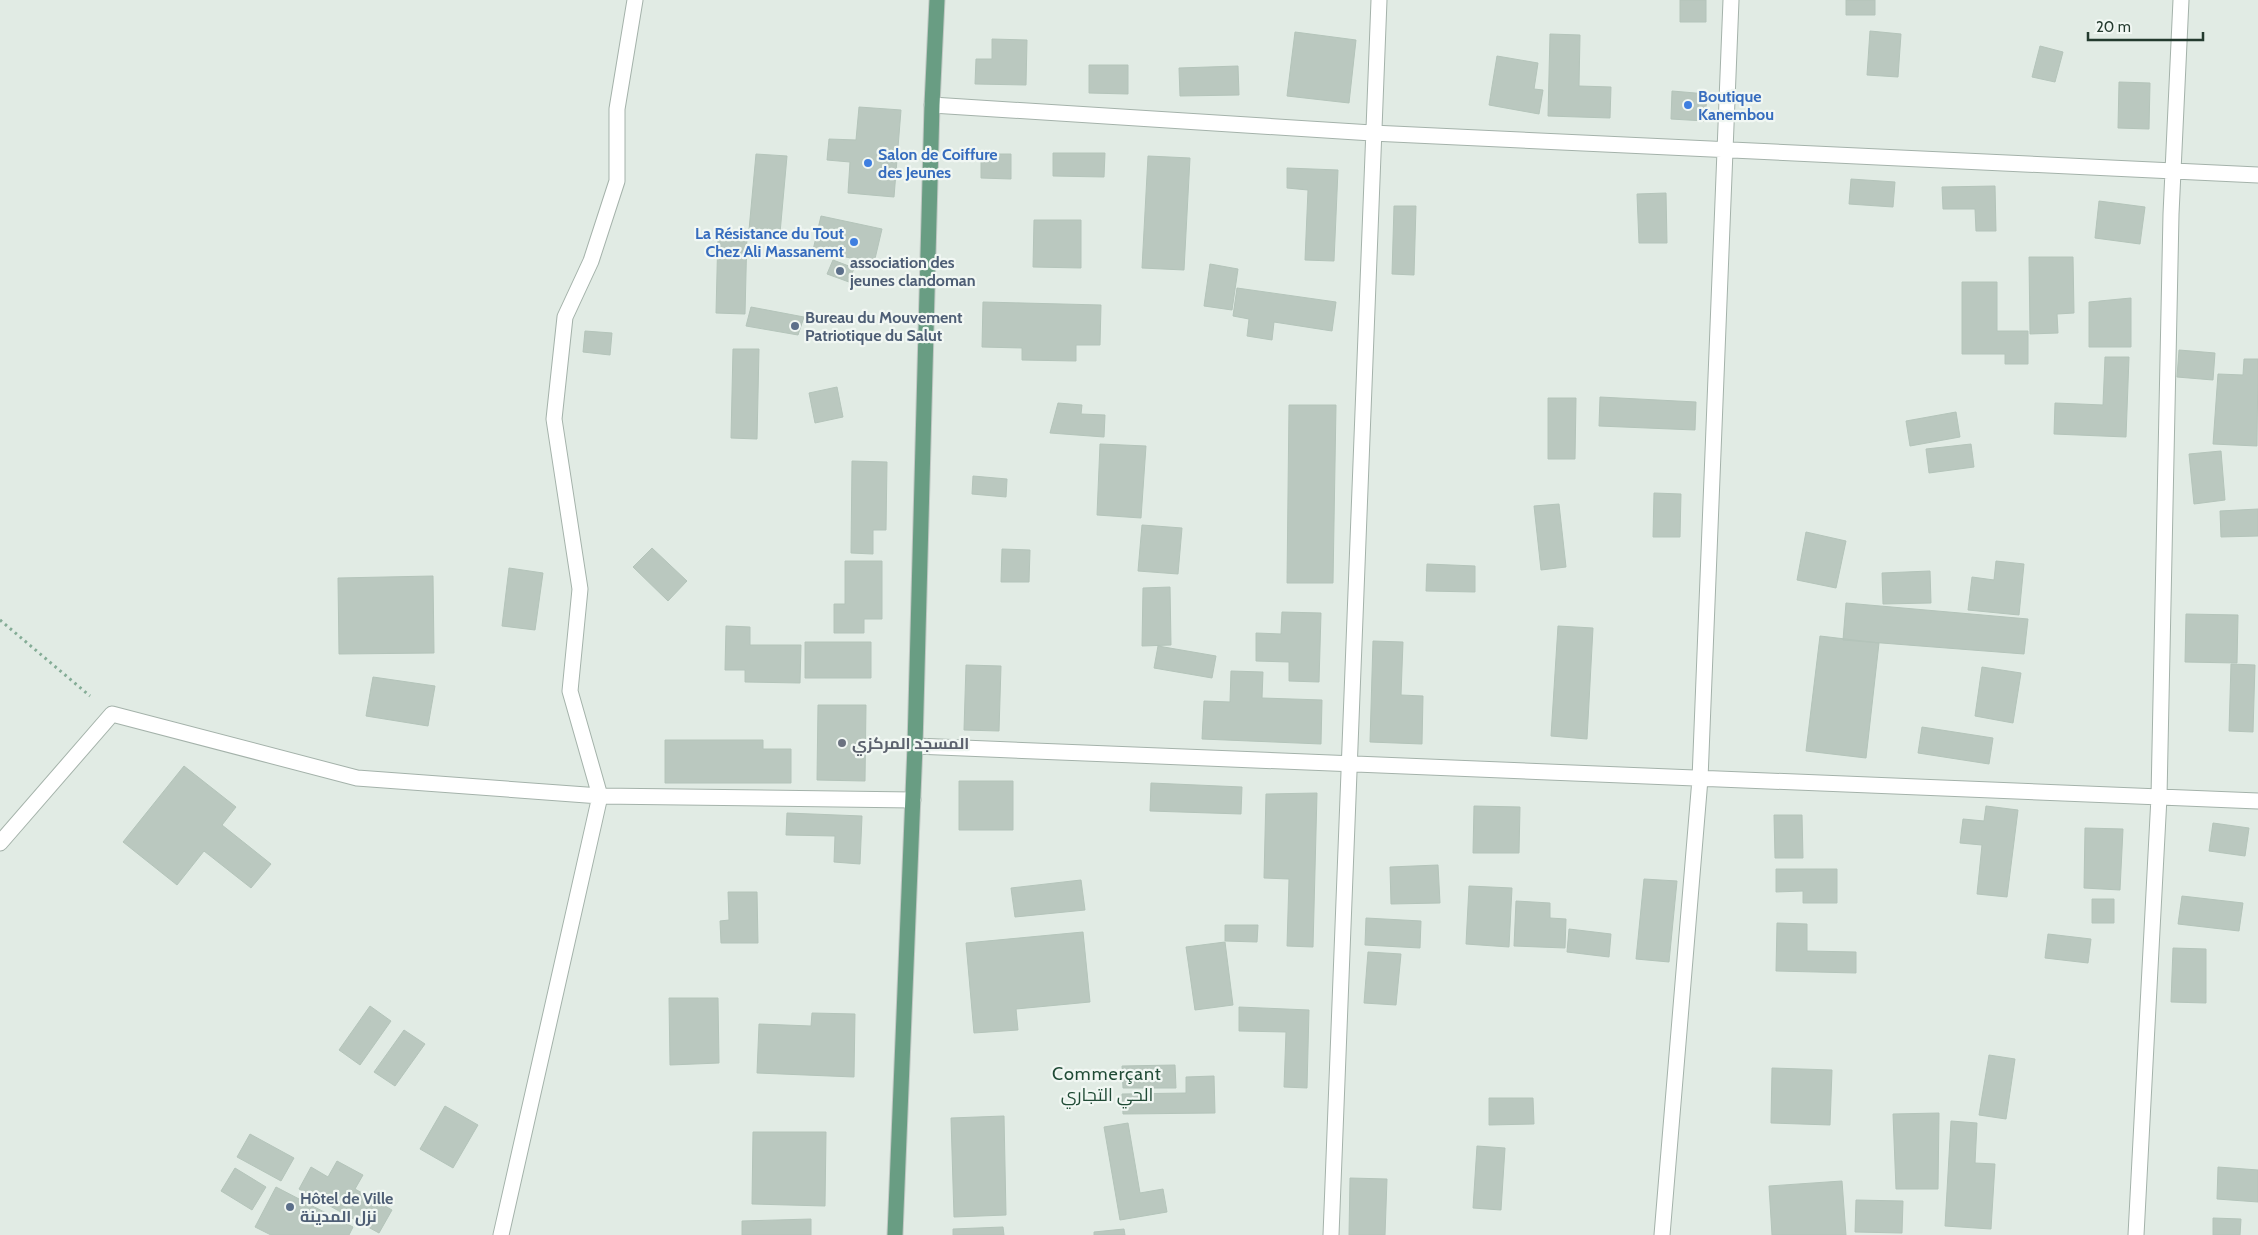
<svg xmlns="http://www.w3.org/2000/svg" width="2258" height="1235" viewBox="0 0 2258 1235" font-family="Cabin,Cairo,sans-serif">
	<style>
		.building { fill: #bac8bf; stroke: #b4c4ba }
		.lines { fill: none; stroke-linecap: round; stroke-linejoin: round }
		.minor-casing { stroke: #a4b2aa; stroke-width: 17 }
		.primary-casing { stroke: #c1c8c4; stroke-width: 17 }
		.path { stroke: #84ac96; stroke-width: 3; stroke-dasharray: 2.5 4; stroke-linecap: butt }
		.minor { stroke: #fff; stroke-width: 15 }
		.primary { stroke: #699d83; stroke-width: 15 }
		.shop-dot { fill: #3f7fe0; stroke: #f1f7f3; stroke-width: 2 }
		.service-dot { fill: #5c6f8a; stroke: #f1f7f3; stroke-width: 2 }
		.worship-dot { fill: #6b7280; stroke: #f1f7f3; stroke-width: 2 }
		.labels { text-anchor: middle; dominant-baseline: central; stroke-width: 4.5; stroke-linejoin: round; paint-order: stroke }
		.shop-label { font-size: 16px; font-weight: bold; fill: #366cbe; stroke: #f1f7f3; text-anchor: start }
		.service-label { font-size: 16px; font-weight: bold; fill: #4e5e75; stroke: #f1f7f3; text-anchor: start }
		.worship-label { font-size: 16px; font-weight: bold; fill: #5b616d; stroke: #f1f7f3; text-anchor: start }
		.neighbourhood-label { font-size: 18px; letter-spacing: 1px; fill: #204b36; stroke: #f1f7f3 }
	</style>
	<rect width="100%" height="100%" fill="#e1ebe4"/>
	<path class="building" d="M1680 0H1706V22H1680Z
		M1846 0H1875V15H1846Z
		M1870 31 1901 34 1898 77 1867 75Z
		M1295 32 1356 40 1349 103 1287 96Z
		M1550 34 1580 35 1579 86 1611 87 1610 118 1548 116Z
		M992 39 1027 40 1026 85 975 84 976 59H992Z
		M2040 46 2063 52 2055 82 2032 77Z
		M1497 56 1538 63 1534 89 1543 90 1539 114 1489 105Z
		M1089 65H1128V94L1089 93Z
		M1238 66 1239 95 1180 96 1179 68Z
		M2119 82 2150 83 2149 129 2118 128Z
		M1672 91 1707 94 1705 121 1671 119Z
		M859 107 901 110 894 197 848 193 850 162 827 160 829 139 856 140Z
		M1053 153H1105L1104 177 1053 176Z
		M756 154 787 156 780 233 749 230Z
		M981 154H1011V179L981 178Z
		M1148 156 1190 158 1184 270 1142 268Z
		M1287 168 1338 170 1334 261 1305 260 1308 190 1287 188Z
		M1851 179 1895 182 1893 207 1849 204Z
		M1995 186 1996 231H1976L1975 209H1943L1942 187Z
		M1666 193 1667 243H1639L1637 194Z
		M2099 201 2145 207 2140 244 2095 238Z
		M1394 206H1416L1414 275 1392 274Z
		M821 216 882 229 874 263 813 250Z
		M1034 220H1081V268L1033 267Z
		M718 232 747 233 745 314 716 313Z
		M2029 257H2073L2074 313 2057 314 2058 333 2030 334Z
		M833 260 854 268 849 282 827 274Z
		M1210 264 1238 269 1232 310 1204 306Z
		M1962 282H1997V331H2028V364H2005V354H1962Z
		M1237 288 1336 302 1332 331 1274 322 1272 340 1247 336 1249 319 1233 316Z
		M2131 298V347H2089V302Z
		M983 302 1101 305 1100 345H1076V361L1022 360V348L982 347Z
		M751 307 804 317 798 335 746 326Z
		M585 331 612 333 610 355 583 352Z
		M733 349H759L757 439 731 438Z
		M2179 350 2215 353 2213 380 2177 377Z
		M2105 357H2129L2126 437 2054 434 2055 403 2103 405Z
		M2244 359H2258L2257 446 2213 444 2218 374 2243 375Z
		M837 387 843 417 815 423 809 393Z
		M1600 397 1696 402 1695 430 1599 426Z
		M1548 398H1576L1575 459H1548Z
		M1058 403 1082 405 1081 414 1105 415 1104 437 1050 433Z
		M1289 405H1336L1333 583H1287Z
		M1956 412 1960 437 1910 446 1906 421Z
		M1100 444 1146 446 1141 518 1097 515Z
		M1971 444 1974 467 1929 473 1926 449Z
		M2221 451 2225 500 2194 504 2189 454Z
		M852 461 887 462 886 530H873V554L851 553Z
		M973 476 1007 479 1006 497 972 494Z
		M1654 493 1681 494 1680 537H1653Z
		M1559 504 1566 567 1541 570 1534 506Z
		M2258 509V536L2221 537 2220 511Z
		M1142 525 1182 528 1178 574 1138 571Z
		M1806 532 1846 541 1836 588 1797 580Z
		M652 548 687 581 668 601 633 567Z
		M1002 549 1030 550 1029 582H1001Z
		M845 561H882V619H864V633H834V604H845Z
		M1996 561 2024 564 2019 615 1968 610 1972 577 1994 580Z
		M1427 564 1475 566V592L1426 591Z
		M509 568 543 573 535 630 502 626Z
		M1930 571 1931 603 1883 604 1882 573Z
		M433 576 434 653 339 654 338 578Z
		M1170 587 1171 645 1142 646 1143 588Z
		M1846 603 2028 619 2024 654 1843 640Z
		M1282 612 1321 613 1319 682 1289 681V662L1256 661V633L1281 634Z
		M2186 614 2238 615 2237 663 2185 662Z
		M726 626 750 627V645H801L800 683 745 682V670H725Z
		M1558 626 1593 628 1587 739 1551 736Z
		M1820 636 1879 643 1866 758 1806 751Z
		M1373 641 1403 642 1401 695 1423 696 1422 744 1370 742Z
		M805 642H871V678H805Z
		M1158 646 1216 656 1212 678 1154 668Z
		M2231 664 2255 665 2253 732 2229 731Z
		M966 665 1001 666 999 731 964 730Z
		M1982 667 2021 673 2013 723 1975 716Z
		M1231 671 1263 672 1262 698 1322 700 1321 744 1202 739 1204 701 1230 702Z
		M373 677 435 686 428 726 366 716Z
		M818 705H866L865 781 817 780Z
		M1922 727 1993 738 1989 764 1918 753Z
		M665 740H763V749H791V783H665Z
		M184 766 236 807 222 825 271 864 251 888 204 851 177 885 123 842Z
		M959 781H1013V830H959Z
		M1151 783 1242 787 1241 814 1150 811Z
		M1317 793 1313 947 1287 946 1289 879 1264 878 1266 794Z
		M1474 806 1520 807 1519 853H1473Z
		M1986 806 2018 810 2007 897 1977 894 1982 845 1960 843 1963 819 1984 821Z
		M787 813 862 816 860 864 834 862 835 836 786 835Z
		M1774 815H1802L1803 858H1775Z
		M2213 823 2249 828 2245 856 2209 851Z
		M2085 828 2123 829 2120 890 2084 888Z
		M1438 865 1440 903 1391 904 1390 867Z
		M1776 869H1837V903H1803V891L1776 892Z
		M1644 879 1677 881 1669 962 1636 959Z
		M1081 880 1085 910 1015 917 1011 888Z
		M1469 886 1512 888 1509 947 1466 944Z
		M728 892H757L758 943H721L720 921 729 920Z
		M2182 896 2243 903 2239 931 2178 924Z
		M2092 899H2114V923H2092Z
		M1516 901 1550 903V918L1566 919 1565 948 1514 946Z
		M1366 918 1421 921 1420 948 1365 945Z
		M1777 923 1807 924V951L1856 952V973L1776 971Z
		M1225 925H1258L1257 942 1225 941Z
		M1569 929 1611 934 1609 957 1567 952Z
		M1083 932 1090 1002 1016 1009 1018 1030 974 1033 966 943Z
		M2048 934 2091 939 2088 963 2045 958Z
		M1225 942 1233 1005 1195 1010 1186 947Z
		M2173 948 2206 949V1003L2171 1002Z
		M1368 952 1401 954 1396 1005 1364 1003Z
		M669 998H718L719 1063 670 1065Z
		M370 1006 391 1021 360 1065 339 1050Z
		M1239 1007 1309 1010 1307 1088 1284 1087 1286 1032 1239 1031Z
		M812 1013 855 1014 854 1077 757 1073 759 1024 811 1026Z
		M404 1030 425 1044 395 1086 374 1072Z
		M1989 1055 2015 1059 2006 1119 1979 1115Z
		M1175 1065 1176 1088H1123L1122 1066Z
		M1772 1068 1832 1070 1830 1125 1771 1123Z
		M1214 1076 1215 1113 1123 1114 1122 1094 1186 1093V1077Z
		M1489 1098H1533L1534 1124 1489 1125Z
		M445 1106 478 1125 453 1168 420 1149Z
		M1939 1113 1938 1189H1896L1893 1114Z
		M1004 1116 1006 1215 954 1217 951 1118Z
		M1951 1121 1977 1123 1975 1163 1995 1164 1991 1229 1945 1226Z
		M1128 1123 1140 1193 1163 1189 1167 1212 1120 1220 1104 1127Z
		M753 1132H826L825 1206 752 1204Z
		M250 1134 294 1158 281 1181 237 1157Z
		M1477 1146 1505 1148 1501 1210 1473 1208Z
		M337 1161 363 1175 355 1189 392 1210 379 1233 299 1189 311 1167 328 1177Z
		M2218 1167 2258 1170V1202L2217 1199Z
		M235 1168 266 1187 252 1210 221 1191Z
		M1350 1178 1387 1179 1385 1235H1349Z
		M1842 1181 1846 1235H1772L1769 1186Z
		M276 1187 353 1227 349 1235H271L255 1227Z
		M1856 1200 1903 1201 1902 1233 1855 1232Z
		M2213 1218 2241 1219 2240 1235H2213Z
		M811 1219V1235H742V1221Z
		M1003 1227 1004 1235H953V1229Z
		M1124 1229 1125 1235H1094V1232Z"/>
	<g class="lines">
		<g class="minor-casing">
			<path id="minor" d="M932 105 1372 133 2258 175
				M915 746 2258 801
				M0 843 112 714 357 778 600 796 913 800
				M501 1235 600 796 570 691 580 589 554 419 565 317 591 261 617 181V109L635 0
				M1331 1235 1379 0
				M1662 1235 1700 779 1731 0
				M2136 1235 2159 797 2171 214 2181 0"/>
		</g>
		<g class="primary-casing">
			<path id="primary" d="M895 1235 915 746 932 105 937 0"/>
		</g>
		<path class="path" d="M0 620 90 696"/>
		<use href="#minor" class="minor"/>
		<use href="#primary" class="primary"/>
	</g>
	<g class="shop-dot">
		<circle cx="1688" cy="105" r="5"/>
		<circle cx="868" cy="163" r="5"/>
		<circle cx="854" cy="242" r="5"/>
	</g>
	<g class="service-dot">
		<circle cx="840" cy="271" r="5"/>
		<circle cx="795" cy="326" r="5"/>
		<circle cx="290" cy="1207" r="5"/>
	</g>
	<circle class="worship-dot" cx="842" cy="743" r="5"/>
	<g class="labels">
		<g class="shop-label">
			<text x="1698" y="96">Boutique<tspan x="1698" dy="18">Kanembou</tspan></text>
			<text x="878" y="154">Salon de Coiffure<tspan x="878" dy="18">des Jeunes</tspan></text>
			<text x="844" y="233" text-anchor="end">La Résistance du Tout<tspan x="844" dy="18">Chez Ali Massanemt</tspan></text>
		</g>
		<g class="service-label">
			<text x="850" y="262">association des<tspan x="850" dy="18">jeunes clandoman</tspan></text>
			<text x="805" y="317">Bureau du Mouvement<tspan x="805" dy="18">Patriotique du Salut</tspan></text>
			<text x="300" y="1198">Hôtel de Ville<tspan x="300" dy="18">نزل المدينة</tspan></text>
		</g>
		<g class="worship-label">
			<text x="852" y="743">المسجد المركزي</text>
		</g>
		<g class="neighbourhood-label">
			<text x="1107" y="1074">Commerçant<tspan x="1107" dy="21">الحي التجاري</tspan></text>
		</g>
	</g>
	<path d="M2088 32v8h115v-8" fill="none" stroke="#233a2e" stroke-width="2.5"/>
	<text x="2096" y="32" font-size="15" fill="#233a2e" stroke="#f1f7f3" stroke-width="4" paint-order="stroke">20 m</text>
</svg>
